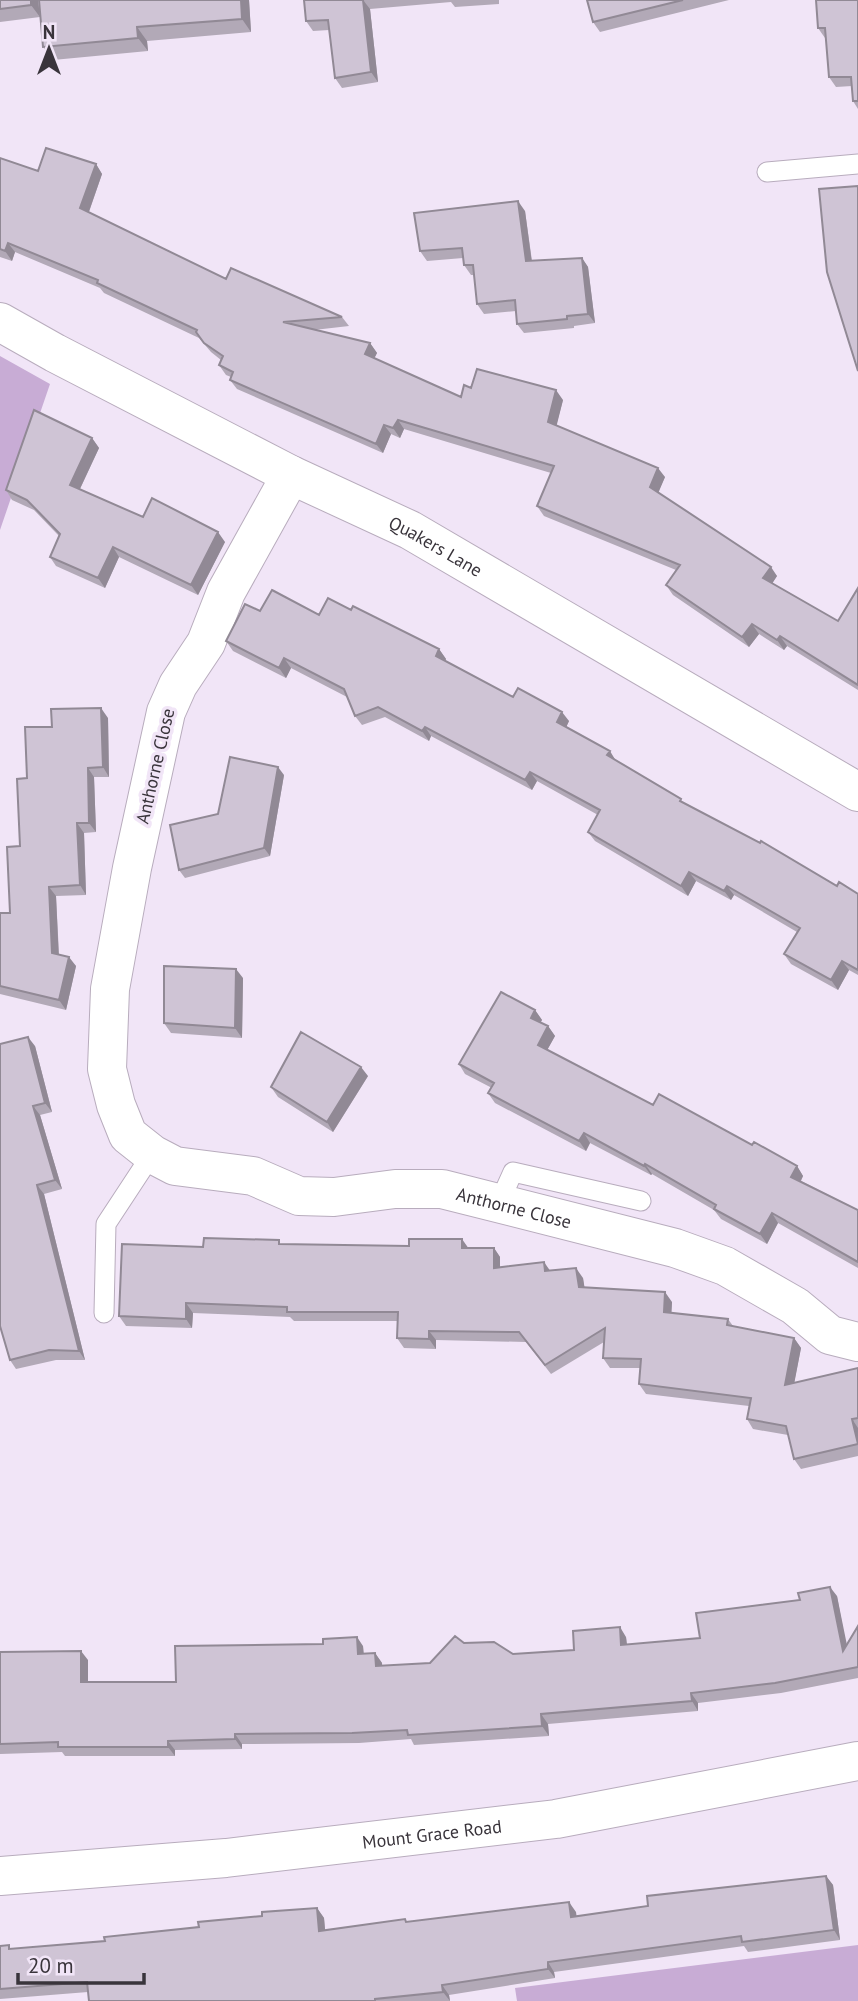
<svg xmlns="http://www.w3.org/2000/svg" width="858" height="2001" viewBox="0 0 858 2001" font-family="'PT Sans',sans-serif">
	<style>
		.green { fill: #c8acd5 }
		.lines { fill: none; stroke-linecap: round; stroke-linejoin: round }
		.lane-casing { stroke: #b8acbd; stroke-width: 21 }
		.street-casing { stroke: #b8acbd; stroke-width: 40 }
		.lane { stroke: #fff; stroke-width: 19 }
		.street { stroke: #fff; stroke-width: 38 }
		.wall { fill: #b2a9b7 }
		.shaded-wall { fill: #918995 }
		.building { fill: #cfc4d5; stroke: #918995; stroke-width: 2 }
		.labels { text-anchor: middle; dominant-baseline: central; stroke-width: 7; stroke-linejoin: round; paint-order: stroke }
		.street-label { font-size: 18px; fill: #39343b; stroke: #f1e5f7 }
	</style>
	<rect width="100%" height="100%" fill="#f1e5f7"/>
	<path class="green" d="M0 356 50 384 0 530Z
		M858 1945V2001H517L515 1988Z"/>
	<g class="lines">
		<g class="lane-casing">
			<path id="lane" d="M767 172 858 164
				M499 1203 513 1172 641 1201
				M104 1313 106 1224 152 1154"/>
		</g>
		<g class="street-casing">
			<g id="street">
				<path id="s1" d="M0 322 55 353 291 475 410 530 858 792"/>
				<path id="s2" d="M291 475 226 592 206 643 178 685 166 712 132 868 110 989 107 1069 116 1105 128 1135 152 1154 175 1166 253 1176 299 1196 334 1197 395 1189H442L675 1248 725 1266 795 1306 830 1335 858 1342"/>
				<path id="s3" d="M0 1876 226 1858 556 1819 858 1761"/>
			</g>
		</g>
		<use href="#lane" class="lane"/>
		<use href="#street" class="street"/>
	</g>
	<path class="wall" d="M0 0H38L40 17 0 22Z
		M249 0 251 32 147 41 148 51 53 60 43 47Z
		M304 0H499V4L455 7 451 2 370 9 378 82 342 88 335 78 329 30 313 31 306 21Z
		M587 0H729L600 32 593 22Z
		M858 0V109L853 101 852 86 836 87 829 77 826 38H825L818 28Z
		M0 158 38 171 96 164 102 174 89 212 226 279 342 317 349 326 314 330 370 343 377 353 374 358 461 397 471 388 563 400 556 426 665 477 658 492 777 576 772 583 838 621 858 588V690L787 646 784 650 759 634 749 647 673 595 666 585 676 570 544 516 537 506 551 473 404 429 400 438 391 434 383 453 237 389 230 380 231 377 226 375 219 365 221 360 211 352 199 338 104 293 100 288 15 252 12 261 0 257Z
		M525 211 532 261 582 258 588 267 595 323 574 326V328L524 333 517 324 516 311 484 314 477 304 474 275H471L464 265 463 258 427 261 420 251Z
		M92 438 99 448 80 489 143 517 225 542 198 595 119 557 105 588 56 566 50 557 59 536 34 510 12 500 6 490Z
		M351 610 439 649 446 659 445 661 513 697 569 721 566 727 616 761 684 803 837 886 858 894V975L849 970 838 990 791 964 784 954 797 932 734 895 731 900 696 881 688 896 595 841 588 832 598 815 537 781 532 790 431 736 429 741 385 717 362 725 355 716 347 697 291 668 286 678 233 651 226 641 260 611 319 615Z
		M108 718 109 777H94L96 832 84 833 86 895 56 896 59 954 76 966 66 1010 0 994V913H10L20 846 27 778 52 727Z
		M284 775 270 856 185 878 179 870Z
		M243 978 242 1038 171 1033 164 1023Z
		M535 1010 542 1020 540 1022 548 1026 555 1036 547 1050 653 1105 752 1145 797 1166 803 1176 801 1181 858 1210V1268L778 1223 767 1244 721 1219 714 1210 652 1174 651 1175 590 1143 586 1151 495 1103 488 1093 492 1088 465 1074 459 1064Z
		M35 1046 52 1112 40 1115 62 1189 44 1194 85 1360H56L16 1369 10 1360Z
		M368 1076 333 1132 278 1097 271 1087Z
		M282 1244 494 1248 500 1257V1267L550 1271 583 1278 584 1287 672 1302 671 1313 728 1319 733 1326 794 1338 801 1348 794 1383 858 1368V1456L801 1469 794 1459 788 1435 753 1429 747 1419 749 1406 646 1394 639 1384 641 1368H610L603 1358 604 1342 551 1374 526 1342 436 1340V1349L404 1348 397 1338V1321H294L290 1317 193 1313 192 1328 126 1326 119 1316 203 1247Z
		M837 1596 846 1645 858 1626V1678L781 1693 698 1703V1711L548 1724 549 1736 414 1745 411 1739 359 1743 242 1744V1749L175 1750V1756H65L62 1752 0 1754V1652L88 1660V1682H176L363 1646 364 1654 375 1653 382 1663V1666L430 1663 464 1643 513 1654 574 1650 626 1637 627 1645 700 1638Z
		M826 1876 833 1885 840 1940 748 1952 744 1946 554 1972 555 1978 449 1995 450 2001H89L88 1992 0 1999V1946L11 1949 105 1941 317 1908 324 1918 325 1930 408 1922 576 1912V1916L648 1906Z"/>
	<path class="shaded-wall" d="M31 0H38L40 17 31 5Z
		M241 0H249L251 32 242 19Z
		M363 0 370 9 378 82 371 72Z
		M137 27 147 41 148 51 138 38Z
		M96 164 102 174 87 217 80 208Z
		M518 201 525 211 533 271 526 261Z
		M8 243 15 252 12 261 5 251Z
		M582 258 588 267 595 323 588 314Z
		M370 343 377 353 372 363 365 354Z
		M556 390 563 400 555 432 548 422Z
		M398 420 404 429 400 438 393 428Z
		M384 425 391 434 383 453 376 444Z
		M92 438 99 448 77 495 70 485Z
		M658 468 665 477 657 496 650 487Z
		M218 532 225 542 198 595 191 585Z
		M113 547 119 557 105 588 98 578Z
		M771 567 777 576 770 587 763 578Z
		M752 624 759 634 749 647 742 637Z
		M780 636 787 646 784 650 777 640Z
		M439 649 446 659 442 666 436 656Z
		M284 658 291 668 286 678 279 668Z
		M101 708 108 718 109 777 103 767Z
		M562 712 569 721 564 732 557 722Z
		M425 727 431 736 429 741 422 731Z
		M610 751 616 761 607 755Z
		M278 767 284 775 270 856 264 848Z
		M88 768 94 777 96 832 89 823Z
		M530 772 537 781 532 790 525 780Z
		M77 823 84 833 86 895 80 885Z
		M689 872 696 881 688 896 681 886Z
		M727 886 734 895 731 900 724 891Z
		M49 887 56 896 59 962 52 953Z
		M69 957 76 966 66 1010 59 1000Z
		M842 961 849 970 838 990 831 980Z
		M236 969 243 978 242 1038 235 1028Z
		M535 1010 542 1020 538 1027 531 1018Z
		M548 1026 555 1036 545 1054 538 1045Z
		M28 1037 35 1046 52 1112 45 1103Z
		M361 1067 368 1076 333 1132 327 1122Z
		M33 1106 40 1115 62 1189 55 1180Z
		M584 1133 590 1143 586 1151 579 1141Z
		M645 1164 652 1174 651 1175 644 1166Z
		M797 1166 803 1176 798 1186 791 1177Z
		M37 1185 44 1194 85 1360 79 1351Z
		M772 1213 778 1223 767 1244 760 1234Z
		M462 1239 469 1249 462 1248Z
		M494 1248 500 1257V1277L494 1268Z
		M544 1262 551 1272 545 1271Z
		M576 1268 583 1278 586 1296 579 1287Z
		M665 1292 672 1302 671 1322 664 1312Z
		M186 1303 193 1313 192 1328 186 1319Z
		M429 1331 436 1340V1349L429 1339Z
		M794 1338 801 1348 792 1395 785 1385Z
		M852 1419 858 1428V1444Z
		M830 1587 837 1596 850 1660 843 1651Z
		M620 1627 626 1637 628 1655 621 1645Z
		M357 1637 363 1646 364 1664 358 1654Z
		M81 1651 88 1660V1691L81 1682Z
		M375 1653 382 1663 383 1676 376 1666Z
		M691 1693 698 1703V1711L692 1701Z
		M541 1714 548 1724 549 1736 542 1726Z
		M235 1734 242 1744V1749L235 1739Z
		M168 1741 175 1750V1756L168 1747Z
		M826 1876 833 1885 840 1940 834 1930Z
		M569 1902 576 1912 578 1927 571 1917Z
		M317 1908 324 1918 326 1940 319 1931Z
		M548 1962 554 1972 555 1978 548 1969Z
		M442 1985 449 1995 450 2001 443 1992Z"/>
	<path class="building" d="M0 0H31V5L0 9Z
		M39 0H241L242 19 137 27 138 38 43 47Z
		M304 0H363L371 72 335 78 328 20 306 21Z
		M587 0H683L593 22Z
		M816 0H858V101H853L851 77H829L825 28H818Z
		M46 148 96 164 80 208 226 279 231 268 342 317 283 322 370 343 365 354 461 397 464 385 471 388 477 369 556 390 548 422 658 468 650 487 771 567 763 578 838 621 858 588V685L780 636 777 640 752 624 742 637 666 585 680 565 537 506 554 466 398 420 393 428 384 425 376 444 230 380 233 372 219 365 223 356 204 343 196 332 197 330 97 283 98 280 8 243 5 251 0 249V158L38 171Z
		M858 186V371L827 272 819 189Z
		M518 201 526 261 582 258 588 314 567 316V319L517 324 515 300 477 304 473 265H464L462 248 420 251 414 213Z
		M34 410 92 438 70 485 143 517 152 498 218 532 191 585 113 547 98 578 50 557 60 534 27 500 6 490Z
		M272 590 319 615 328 598 351 610 353 606 439 649 436 656 513 697 518 688 562 712 557 722 610 751 607 755 681 799 680 801 760 843 761 841 837 886 839 882 858 894V970L842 961 831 980 784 954 800 928 727 886 724 891 689 872 681 886 588 832 600 810 530 772 525 780 425 727 422 731 378 707 355 716 344 689 284 658 279 668 226 641 245 604 260 611Z
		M101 708 103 767 88 768 89 823H77L80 885 49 887 52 953 69 957 59 1000 0 986V913H10L7 847 20 846 17 779 27 778 25 727H52L51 709Z
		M230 757 278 767 264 848 179 870 170 825 218 814Z
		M164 966 236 969 235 1028 164 1023Z
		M501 992 535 1010 531 1018 548 1026 538 1045 653 1105 659 1094 752 1145 754 1142 797 1166 791 1177 858 1210V1262L772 1213 760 1234 714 1209 716 1205 645 1164 644 1166 584 1133 579 1141 488 1093 494 1083 459 1064Z
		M301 1032 361 1067 327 1122 271 1087Z
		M28 1037 45 1103 33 1106 55 1180 37 1185 79 1351 49 1350 10 1360 0 1326V1044Z
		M204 1238 279 1240V1244L409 1246V1239H462V1248H494V1268L544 1262 545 1271 576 1268 579 1287 665 1292 664 1312 728 1319 727 1325 794 1338 785 1385 858 1368V1418L852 1419 858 1444 794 1459 786 1426 747 1419 751 1398 639 1384 641 1359 603 1358 605 1328 545 1365 519 1332 429 1331V1339L397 1338 398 1312H287V1307L186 1303V1319L119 1316 122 1244 203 1247Z
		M830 1587 843 1651 858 1626V1667L775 1683 691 1693 692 1701 541 1714 542 1726 408 1735 407 1730 352 1733 235 1734V1739L168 1741V1747H58V1742L0 1744V1652L81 1651V1682H176L175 1646 323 1644V1639L357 1637 358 1654 375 1653 376 1666 430 1663 455 1636 464 1643 494 1642 513 1654 574 1650 573 1631 620 1627 621 1645 700 1638 696 1613 800 1600 798 1593Z
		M826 1876 834 1930 742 1942 741 1936 548 1962V1969L442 1985 443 1992 375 1999V2001H89L87 1982 0 1989V1946L9 1945V1949L105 1941 104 1937 199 1927 198 1922 262 1916V1912L317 1908 319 1931 405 1919 406 1922 569 1902 571 1917 648 1906 647 1896Z"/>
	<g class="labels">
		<g class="street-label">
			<text stroke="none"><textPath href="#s1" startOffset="490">Quakers Lane</textPath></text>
			<text transform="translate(155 766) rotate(-77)">Anthorne Close</text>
			<text stroke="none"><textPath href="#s2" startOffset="1104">Anthorne Close</textPath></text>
			<text stroke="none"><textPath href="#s3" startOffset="434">Mount Grace Road</textPath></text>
		</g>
	</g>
	<g transform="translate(49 49)" stroke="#f1e5f7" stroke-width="5" paint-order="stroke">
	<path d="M0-5L12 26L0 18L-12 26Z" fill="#39343b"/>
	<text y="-10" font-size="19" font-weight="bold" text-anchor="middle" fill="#39343b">N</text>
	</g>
	<path d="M18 1973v10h126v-10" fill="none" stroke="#39343b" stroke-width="3.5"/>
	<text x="28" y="1973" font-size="21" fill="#39343b" stroke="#f1e5f7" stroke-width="5" paint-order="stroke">20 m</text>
</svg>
